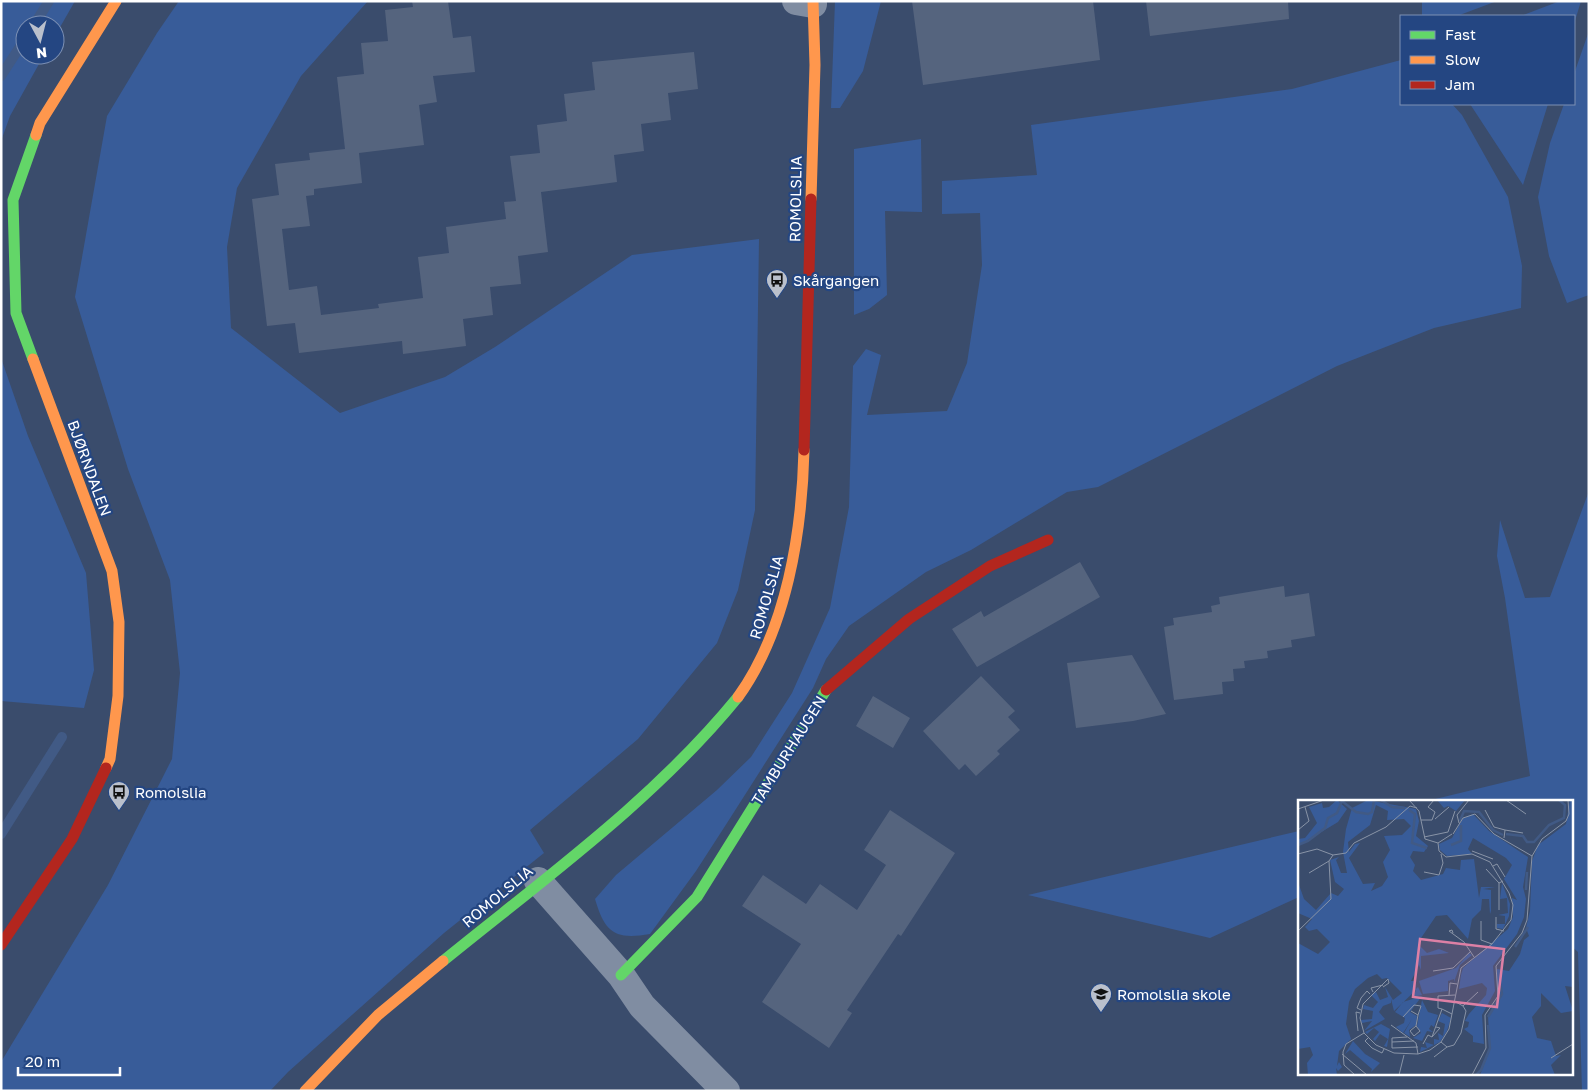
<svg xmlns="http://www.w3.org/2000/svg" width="1590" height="1092" viewBox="0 0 1590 1092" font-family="'Golos Text',sans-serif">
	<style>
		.green { fill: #385c99 }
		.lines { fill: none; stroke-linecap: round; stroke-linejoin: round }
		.stream { stroke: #415a85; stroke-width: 10 }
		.building { fill: #55647e }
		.street { stroke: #808da2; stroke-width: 28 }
		.fast { stroke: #63d668; stroke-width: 11 }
		.slow { stroke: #ff974d; stroke-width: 11 }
		.jam { stroke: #b3261e; stroke-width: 11 }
		.labels { text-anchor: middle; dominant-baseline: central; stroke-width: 4.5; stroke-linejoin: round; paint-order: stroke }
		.street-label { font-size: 15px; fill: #fff; stroke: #244682 }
		.poi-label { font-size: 15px; fill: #fff; stroke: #244682; text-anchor: start }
		.inset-river { fill: none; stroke: #415a85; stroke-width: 2.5 }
		.inset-road { fill: none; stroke: #8994a7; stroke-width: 1 }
		.view { fill: #dd80a5; fill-opacity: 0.15; stroke: #dd80a5; stroke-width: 2.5 }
		.inset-edge { fill: none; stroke: #fff; stroke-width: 2.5 }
	</style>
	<rect width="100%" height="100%" fill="#3a4c6c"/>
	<path class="green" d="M1 1H75L55 36V25H25V55H44L10 116 1 141Z
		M179 1H368L301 76 237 188 227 247 231 328 340 413 445 377 495 347 632 255 759 239 755 510 738 590 717 643 638 739 530 830 544 853 444 933 288 1072 270 1091H1V1062L108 885 172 759 180 673 170 580 128 469 75 297 107 116 157 33Z
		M835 1H881L863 71 840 108H831Z
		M1422 1H1497L1457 16H1422Z
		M1560 1H1581L1574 24V16H1521Z
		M1589 31V295L1567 303 1549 256 1538 197 1550 143 1564 104H1574V74Z
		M1401 60V104H1452L1462 115 1508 197 1522 266 1521 308 1434 328 1337 366 1098 487 1067 492 971 550 926 572 849 626 826 659 813 688 727 823 696 871 650 934C615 940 605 933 595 899L616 875 717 790 751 757 792 693 830 608 849 507 853 366 866 349 881 355 867 415 947 411 967 363 982 265 980 213 942 214V181L1037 175 1031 125 1292 89Z
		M1470 104H1548L1523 185Z
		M921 139 922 212 885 211 887 295 869 309 854 315V149Z
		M1 358 28 436 86 573 94 670 84 708 1 701Z
		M1589 491V1091H1582L1578 952 1571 946V801H1427L1530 776 1505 598 1497 556 1500 520 1525 598 1550 597Z
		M1299 831V897L1210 938 1028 895Z"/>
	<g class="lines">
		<path class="stream" d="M34 25 49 1
			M1 76 25 39
			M1 834 62 737"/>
	</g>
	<path class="building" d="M412 1H448L453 38 471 36 475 72 433 76 437 102 419 105 424 145 359 153 362 183 314 189V195L306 196 310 226 282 229 289 290 317 286 321 315 379 308 378 304 423 298 418 257 449 253 446 227 506 219 504 202 516 201 510 156 540 153 537 125 567 121 564 94 595 90 592 62 694 52 698 89 668 93 671 120 641 124 644 151 614 155 617 182 541 192 548 252 518 256 521 284 490 287 493 315 463 319 466 346 403 354 402 341 299 353 295 323 267 326 252 199 279 195 275 164 310 160 309 153 345 149 337 77 364 74 361 43 388 41 385 10 413 7Z
		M912 1H1093L1100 60 923 85Z
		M1146 1H1288L1289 19 1150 36Z
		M1080 562 1100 597 977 667 952 629 981 611 984 617Z
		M1284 586 1285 597 1309 593 1315 636 1291 640 1292 647 1267 651 1268 658 1244 661 1245 668 1233 669 1234 681 1222 682 1223 694 1174 700 1164 627 1174 625 1173 618 1212 612 1211 606 1220 604 1219 597Z
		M1132 655 1166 714 1133 721 1076 728 1067 663Z
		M981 676 1015 711 1008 717 1020 730 997 751 1000 754 976 776 965 764 959 770 923 731Z
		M873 696 910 718 893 748 856 726Z
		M890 810 955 853 901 936 898 934 847 1010 852 1013 829 1048 762 1002 801 944 742 906 763 875 806 904 820 884 857 910 886 865 864 850Z"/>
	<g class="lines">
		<path class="street" d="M796 1 813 4
			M538 881 621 975 642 1006 726 1091"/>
		<path class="fast" d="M33 359 16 313 13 200 36 135
			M443 961C545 878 655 799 738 697
			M621 975 697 897 826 690"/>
		<path class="slow" d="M36 135 40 123 116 1
			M811 199 815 65 813 1
			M33 359 112 571 119 622 118 696 110 759 106 768
			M738 697C787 629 802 532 804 450
			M305 1091 378 1015 443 961"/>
		<path class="jam" d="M804 450 811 199
			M826 690 909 619 990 566 1048 540
			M1 945 72 839 106 768"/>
	</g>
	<defs>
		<g id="bus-pin" transform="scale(1.125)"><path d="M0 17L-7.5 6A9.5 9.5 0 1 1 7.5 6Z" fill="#bac0cc" stroke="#244682"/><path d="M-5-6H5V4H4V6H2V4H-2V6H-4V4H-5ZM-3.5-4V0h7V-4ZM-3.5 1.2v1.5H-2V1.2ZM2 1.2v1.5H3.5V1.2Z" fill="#111"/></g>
		<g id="school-pin" transform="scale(1.125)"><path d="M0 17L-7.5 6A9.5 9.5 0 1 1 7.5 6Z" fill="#bac0cc" stroke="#244682"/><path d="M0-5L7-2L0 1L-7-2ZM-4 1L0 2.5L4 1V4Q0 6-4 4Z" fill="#111"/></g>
	</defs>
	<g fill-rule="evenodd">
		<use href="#bus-pin" x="777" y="280"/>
		<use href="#bus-pin" x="119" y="792"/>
		<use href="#school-pin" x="1101" y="994"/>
	</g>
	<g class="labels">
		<g class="street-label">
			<text transform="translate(795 199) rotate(-89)">ROMOLSLIA</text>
			<text transform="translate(90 468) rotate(70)">BJØRNDALEN</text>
			<text transform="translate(766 597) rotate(-74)">ROMOLSLIA</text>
			<text transform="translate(788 750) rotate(-58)">TAMBURHAUGEN</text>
			<text transform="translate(497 896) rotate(-40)">ROMOLSLIA</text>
		</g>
		<g class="poi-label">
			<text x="793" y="280">Skårgangen</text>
			<text x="135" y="792">Romolslia</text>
			<text x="1117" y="994">Romolslia skole</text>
		</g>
	</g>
	<g transform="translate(1298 800)">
		<rect width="275" height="275" fill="#3a4c6c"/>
		<path d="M39 0 49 9 40 22 0 46V39L7 38 19 23 11 7 24 3 25 8 31 7ZM70 0 118 9 121 21 118 36 130 46 126 52 115 51 112 57 117 65 115 71 123 80 145 74 148 68 162 70 163 60 176 59 181 98 183 87H197L185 89 193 90V111L192 114 191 99H184L183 110 174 119 170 139 149 115 138 116 123 138 122 146 129 153 141 149 151 153 123 156V170L121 165 113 181H118V189L120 187 124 195 115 197 118 190 96 211 93 199V203L85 206 81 212 87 219 66 231 74 221 64 223 63 220 74 219 75 211 65 209 66 205 75 208 80 202 73 195 78 192 82 200 90 197 87 187 95 200 104 193 89 178 84 179 79 174 70 178 57 189 51 202 48 224 53 239 41 251 39 266 41 262 44 267 40 271 38 268 39 275H10L9 263 15 255 12 247 0 249V143L20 154 32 142 19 129 11 131 7 127 14 119 0 113V82L6 99 18 110 33 93 40 96 46 89 37 82 32 60 41 57 38 60 43 73H49L45 52 48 29 54 8ZM78 5 90 11 89 20 106 19 113 26 104 35 86 36 92 50 85 62 90 77 84 86 73 91 77 83 65 84 51 58 62 43 57 44 51 52 50 42 72 25ZM139 0H167L158 11 150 6 146 8ZM272 0H275V187L267 186 275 211 263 213 243 193V206L234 217 239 238 253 241 258 256 263 255 253 265 257 275H182L192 249 190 216 199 201V169L211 171 222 154 226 140 231 136 228 128 232 111 234 61 240 45 268 24ZM175 14 191 31 230 57 225 87 228 99 226 117 219 134 195 166 197 191 184 215 186 244 175 242V236L166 229 170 227 171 222 167 221 171 214 188 195 189 188 184 183 161 189 163 175 165 168 210 129 215 117 214 98 219 100 206 79 214 65 208 58 175 38 170 49 174 54 149 56 142 50 141 44 154 38 165 18ZM204 83 212 104 211 116 205 129 199 128V124H207V116L200 115 210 113 209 98 202 99ZM171 153 174 155 162 165 156 182V179L150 181V191L125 194 121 181 158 168ZM124 196 112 212 119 216 118 225 111 230 112 237 106 233 114 219 105 233 98 227 106 223 107 218 97 212 105 202ZM124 200 130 212 140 215 136 227 133 225 131 229 135 232 129 231 124 241 115 238 123 233 119 226ZM144 213 153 218 149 231 142 242 122 252 123 247 129 248 127 242 136 245V239L141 240 140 233 145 236 147 224 140 221ZM83 224 92 229 89 247 86 246 90 239 82 234 77 241 75 239 81 232 76 228 69 234 67 232ZM55 241 67 254 82 263 73 272 74 269 52 250 47 254Z" fill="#385c99" fill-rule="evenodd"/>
		<path class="inset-river" d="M83 0 94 7 107 8M111 10 117 14 114 43 129 48M162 21 166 11 181 12 195 30 205 35M208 34 225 36 229 42H236L251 25 266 18 267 5 261 0M0 45 10 41 27 28 30 18 39 13 44 1 58 12 70 14 74 12 76 0M153 45 163 41V25M228 90 229 72M217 147 230 127M190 217 204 194 202 183M178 275 183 270 192 248 190 225"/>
		<path class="inset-road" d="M111 0 121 11 127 39 140 43 154 34M208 0 228 14M0 9 26 0M187 10 196 27 207 30 206 38M137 19 151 7M123 20H134L137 12 130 7 136 0M161 23 159 15 171 0M0 30 11 21 7 7M207 30 225 33M155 34 165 18 177 14 196 34 234 56M126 37 150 32 157 11M174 51 195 59M0 54 19 49 35 55M195 66 199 64 207 77M188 69 201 83M126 72 141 75 145 63 143 54M11 73 31 61M201 110V83L205 81M198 117V129L206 131M183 121V140L194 144M0 131 33 99 31 61 35 55 48 53 56 43 88 27 112 6 119 8M155 133 154 130 151 131 166 142 176 157M135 171 155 168 173 151M85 187 91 183 90 179 65 204 62 218 66 233 78 245 96 253 120 254 132 250 143 242 151 229 163 168 194 144 213 120 215 105 211 93 192 62 174 54 148 57 141 51 140 43M75 192 73 188 85 185M151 195 152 183 159 184M165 206 180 192M144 209 140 208V196L157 195M63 210 59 208 63 198 69 191 72 194M105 217 116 205 123 206 120 215 113 211M93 225 118 243 120 254M118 226 122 231 116 236 112 231 118 226 120 215M60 231 58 212 62 213M109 237 94 238V248L120 247M134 237 142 228 138 227M70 238 67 241 74 248 84 253 86 249M94 242 116 241M143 242 149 247 156 245 163 233 168 211 165 206 156 201M125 244 130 235 134 237 144 209 154 214M44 254 69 275M136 257 149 247M253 258 275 244M57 275 46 265 45 252 48 244 66 233M101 275 106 255M174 275 188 248 187 215 200 196 198 166 224 133 229 120 234 56 244 39 268 21 271 14 270 0"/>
		<path class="view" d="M122 139 206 149 199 207 115 197Z"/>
		<rect width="275" height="275" class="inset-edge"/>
	</g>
	<rect width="1590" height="1092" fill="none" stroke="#ffffff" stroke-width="5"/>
	<rect x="1400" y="15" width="175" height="90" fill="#244682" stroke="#7c90b4"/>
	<rect x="1410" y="31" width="25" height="8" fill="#63d668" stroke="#7c90b4"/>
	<text x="1445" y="40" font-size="15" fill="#ffffff">Fast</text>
	<rect x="1410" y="56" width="25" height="8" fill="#ff974d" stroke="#7c90b4"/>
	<text x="1445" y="65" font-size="15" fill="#ffffff">Slow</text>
	<rect x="1410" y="81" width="25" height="8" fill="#b3261e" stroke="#7c90b4"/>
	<text x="1445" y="90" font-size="15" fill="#ffffff">Jam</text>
	<g transform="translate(40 40) rotate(173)"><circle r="24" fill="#244682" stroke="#7c90b4"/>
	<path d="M0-4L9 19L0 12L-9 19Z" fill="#bac0cc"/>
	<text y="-8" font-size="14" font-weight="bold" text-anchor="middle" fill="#ffffff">N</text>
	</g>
	<path d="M18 1067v8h102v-8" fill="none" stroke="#ffffff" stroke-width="2.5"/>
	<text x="25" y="1067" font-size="15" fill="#ffffff" stroke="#244682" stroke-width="4" paint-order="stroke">20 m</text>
</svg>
